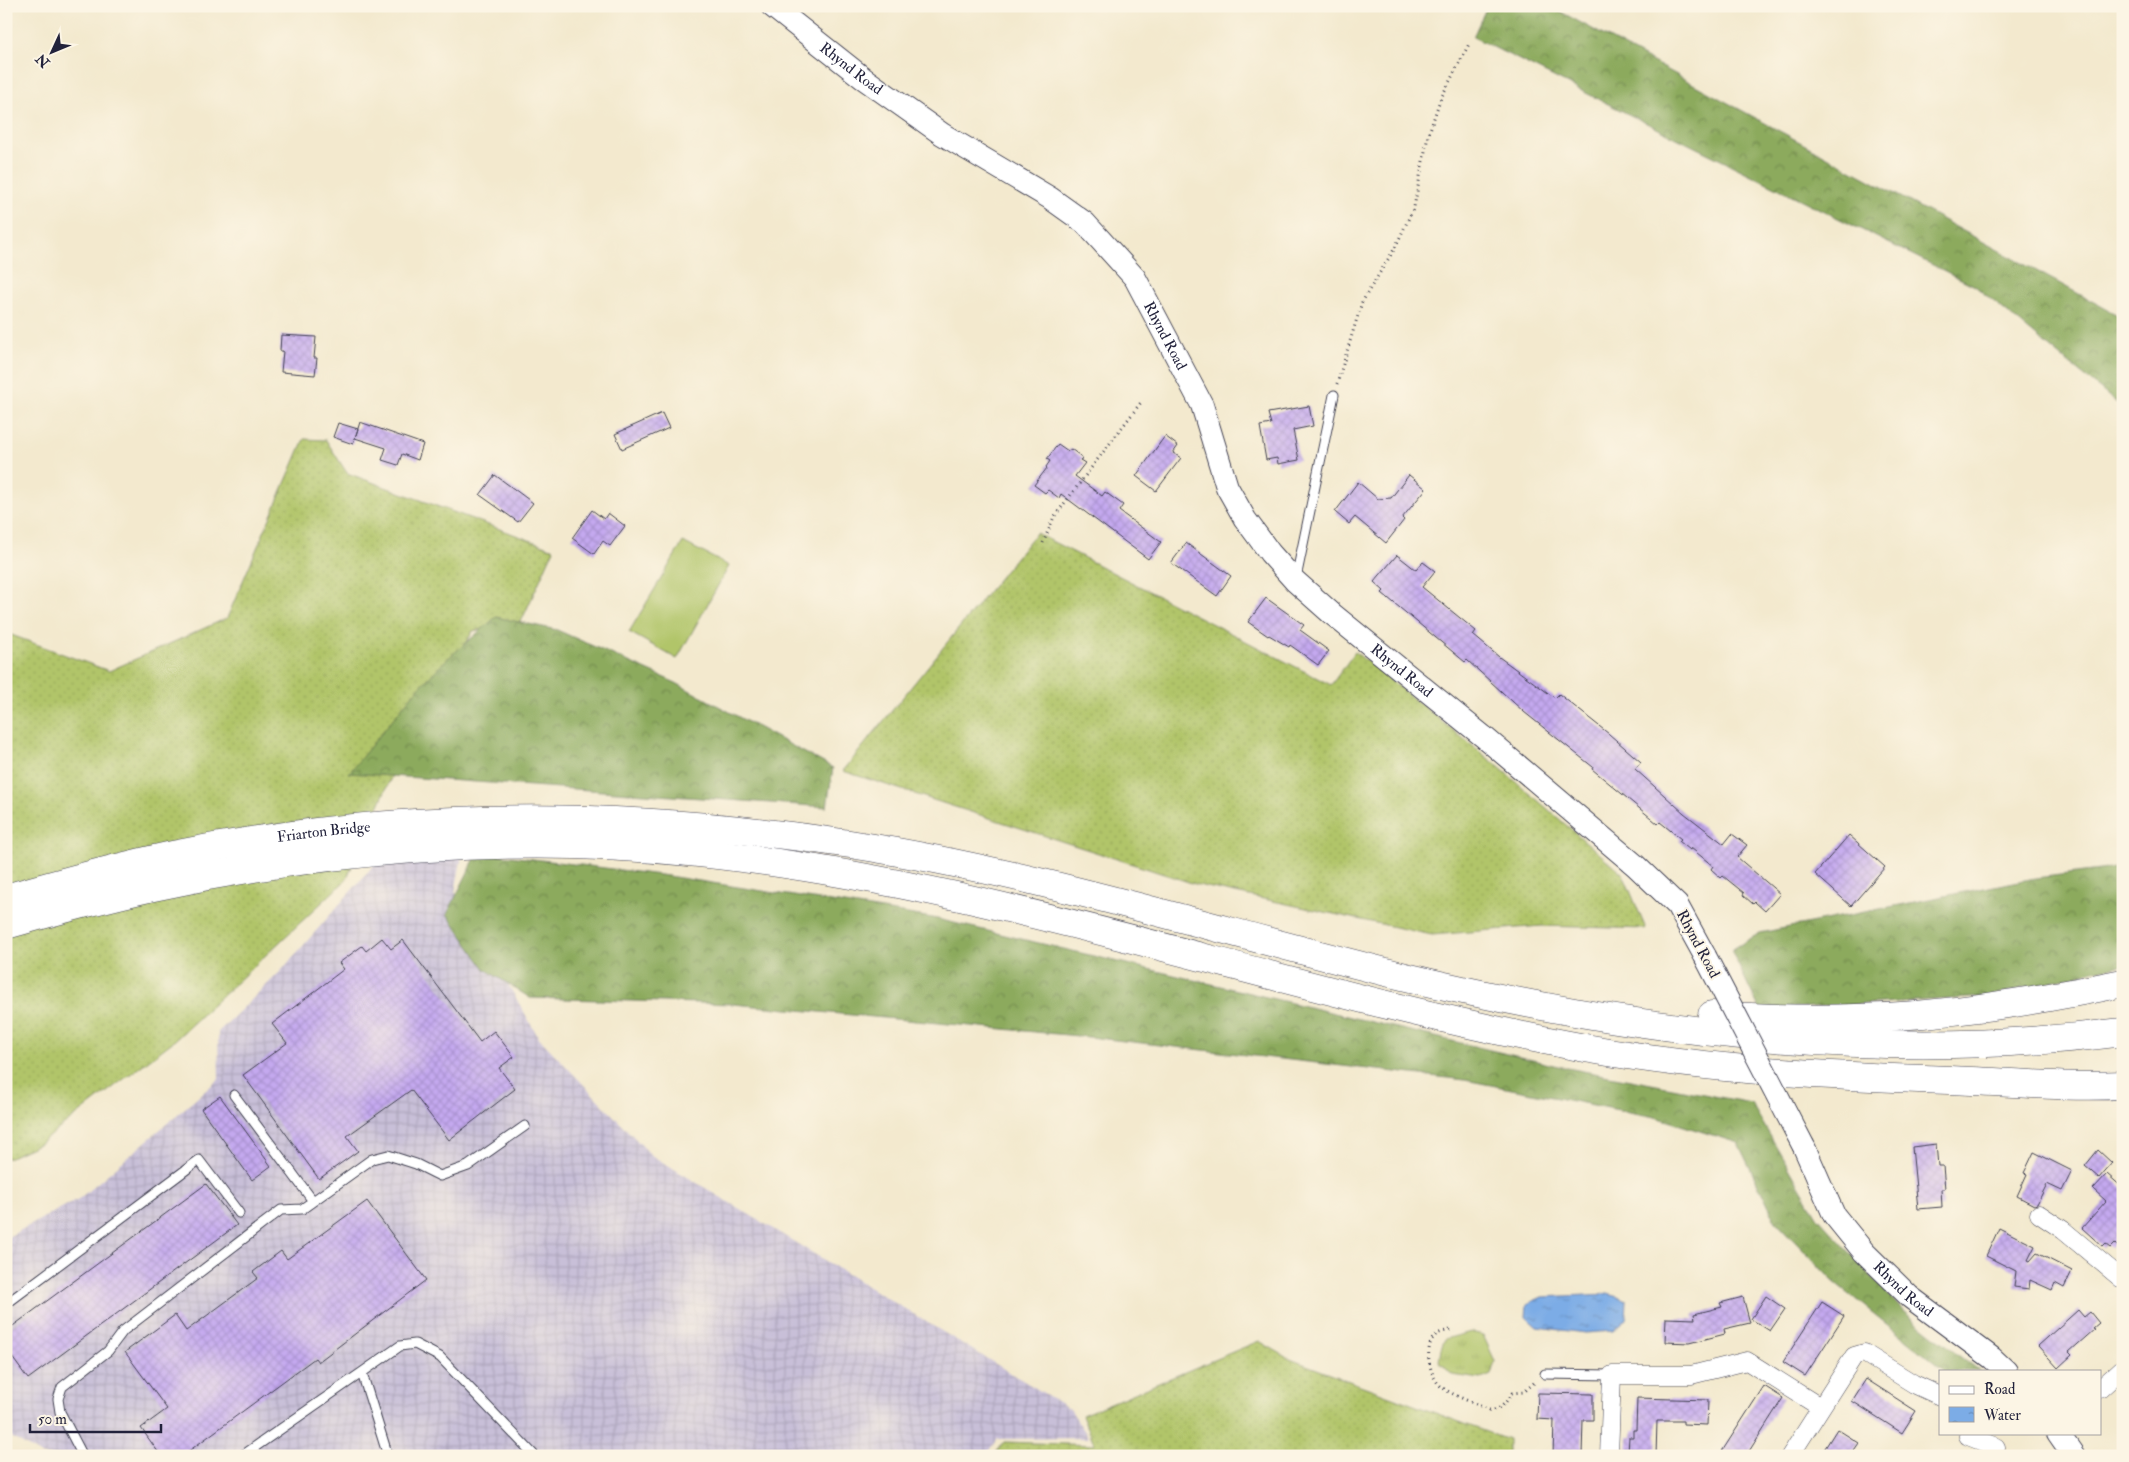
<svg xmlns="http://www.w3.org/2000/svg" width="2129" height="1462" viewBox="0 0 2129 1462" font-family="'IM FELL Double Pica',serif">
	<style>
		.industrial { fill: url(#industrial-grid) }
		.grass { fill: url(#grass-dots); stroke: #6a7452 }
		.forest { fill: url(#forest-crowns); stroke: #57664c }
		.park { fill: url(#park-tufts); stroke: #6a7452 }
		.pitch { fill: #b1c569; stroke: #6a7452 }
		.water { fill: url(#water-ripples); stroke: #4f6790 }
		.building { fill: url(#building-cross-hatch) }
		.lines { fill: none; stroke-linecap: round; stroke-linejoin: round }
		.service-casing { stroke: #414051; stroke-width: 11 }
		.minor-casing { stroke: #414051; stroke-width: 19 }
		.tertiary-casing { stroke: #414051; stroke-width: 24 }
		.motorway-casing { stroke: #414051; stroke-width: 29 }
		.path { stroke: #414051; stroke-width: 3; stroke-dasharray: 1 4; stroke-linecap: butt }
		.service { stroke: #fff; stroke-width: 9 }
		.minor { stroke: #fff; stroke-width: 18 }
		.tertiary { stroke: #fff; stroke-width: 22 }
		.motorway { stroke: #fff; stroke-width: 28 }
		.tertiary-bridge-casing { stroke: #414051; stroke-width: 24; stroke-linecap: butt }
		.tertiary-bridge { stroke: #fff; stroke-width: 22 }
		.labels { text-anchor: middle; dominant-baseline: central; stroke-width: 4; stroke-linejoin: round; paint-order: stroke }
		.street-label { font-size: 15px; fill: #22223b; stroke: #fcf5e5 }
	</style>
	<defs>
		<pattern id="industrial-grid" width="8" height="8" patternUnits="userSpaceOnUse" patternTransform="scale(1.25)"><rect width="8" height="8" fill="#c8bfd8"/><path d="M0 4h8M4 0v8" fill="none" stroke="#aca4ba"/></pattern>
		<pattern id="grass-dots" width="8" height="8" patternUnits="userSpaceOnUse" patternTransform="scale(1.25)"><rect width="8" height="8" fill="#b1c569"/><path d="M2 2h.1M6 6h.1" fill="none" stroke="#98a95c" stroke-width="1.8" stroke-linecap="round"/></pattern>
		<pattern id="forest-crowns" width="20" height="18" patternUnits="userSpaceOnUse" patternTransform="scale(1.25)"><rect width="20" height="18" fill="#8caa5d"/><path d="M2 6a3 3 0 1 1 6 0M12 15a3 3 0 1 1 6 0" fill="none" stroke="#728a4e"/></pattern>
		<pattern id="park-tufts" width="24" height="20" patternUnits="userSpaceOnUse" patternTransform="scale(1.25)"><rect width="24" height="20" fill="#b1c569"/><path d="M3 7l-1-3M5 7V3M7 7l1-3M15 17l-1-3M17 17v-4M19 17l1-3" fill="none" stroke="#98a95c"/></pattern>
		<pattern id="water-ripples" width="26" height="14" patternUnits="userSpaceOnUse" patternTransform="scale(1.25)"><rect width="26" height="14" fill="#7cace6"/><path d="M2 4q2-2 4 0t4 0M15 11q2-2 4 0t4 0" fill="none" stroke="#658cbc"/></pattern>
		<pattern id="building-cross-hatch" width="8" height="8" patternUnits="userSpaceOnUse" patternTransform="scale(1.25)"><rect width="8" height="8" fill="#c4a9ef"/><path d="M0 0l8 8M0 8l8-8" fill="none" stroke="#a891ce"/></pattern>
	</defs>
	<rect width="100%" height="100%" fill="#fcf5e5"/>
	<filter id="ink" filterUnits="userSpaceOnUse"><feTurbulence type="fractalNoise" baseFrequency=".02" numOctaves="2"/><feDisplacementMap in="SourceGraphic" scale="10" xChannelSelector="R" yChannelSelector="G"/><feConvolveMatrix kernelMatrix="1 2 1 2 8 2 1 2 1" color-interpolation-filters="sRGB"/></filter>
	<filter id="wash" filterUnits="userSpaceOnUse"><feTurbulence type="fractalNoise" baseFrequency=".0096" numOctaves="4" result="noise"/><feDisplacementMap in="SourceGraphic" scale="20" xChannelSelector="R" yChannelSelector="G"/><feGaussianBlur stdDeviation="1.12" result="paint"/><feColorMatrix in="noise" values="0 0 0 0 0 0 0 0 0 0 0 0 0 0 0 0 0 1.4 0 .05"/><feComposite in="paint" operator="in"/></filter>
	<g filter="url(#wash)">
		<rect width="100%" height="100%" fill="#f3e9ce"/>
		<path class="industrial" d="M395 841 463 851 455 892 539 1038 651 1155 1070 1409 1089 1438 998 1439 986 1456H43L6 1434V1238L80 1198 219 1079 218 1032 280 972Z"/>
		<path class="grass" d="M304 439 326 440 347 473 554 549 521 622 473 631 394 771 346 880 175 1040 39 1144 6 1159V633L109 671 227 618Z
			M1036 533 1331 685 1355 652 1499 767 1623 874 1646 929 1542 926 1432 935 1198 885 843 771Z
			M1259 1341 1290 1359 1508 1440V1456H994L1004 1442 1095 1445 1082 1415Z"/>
		<path class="forest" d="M1487 6H1550L2123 318V408L1975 286 1473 37Z
			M496 617 557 630 676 683 833 768 827 807 349 773 413 694 445 661Z
			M478 852 668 876 933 918 1562 1067 1751 1103 1817 1216 1904 1312 1980 1371H1945L1833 1281 1776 1222 1738 1143 1655 1117 1465 1080 1089 1037 733 1004 530 998 485 969 447 914Z
			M2123 867V964L1986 997 1760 1010 1731 950 1760 933 2029 879Z"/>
		<path class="park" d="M1471 1332 1483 1335 1495 1361 1491 1375 1481 1379 1452 1375 1439 1361 1441 1349 1445 1339Z"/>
		<path class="pitch" d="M683 542 729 566 677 659 629 632Z"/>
		<path class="water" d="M1608 1294 1627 1300 1626 1319 1613 1331 1585 1333 1537 1327 1526 1317 1527 1304 1542 1297Z"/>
		<g id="blocks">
			<path class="building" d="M281 335 316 337 314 358H317L315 375 281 372 283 351H280Z
				M1309 406 1313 426 1293 430 1299 460 1278 464 1277 458 1266 460 1260 426 1271 424 1268 413Z
				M662 413 669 428 622 449 615 434Z
				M360 422 423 444 418 460 402 454 398 465 382 460 386 448 355 438Z
				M338 423 358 429 353 444 333 437Z
				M1165 436 1178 446 1173 453 1181 458 1156 491 1136 476Z
				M1058 444 1068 451 1071 449 1083 458 1080 460 1085 463 1075 476 1102 496 1105 492 1123 505 1119 511 1161 542 1148 559 1061 494 1059 498 1048 490 1045 493 1034 485 1047 468 1046 467 1050 461 1047 459Z
				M495 475 533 503 518 522 480 495Z
				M1409 475 1426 489 1402 518 1404 520 1386 543 1355 517 1349 524 1335 512 1358 482 1378 499 1391 498Z
				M592 510 604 519 608 513 625 526 610 546 603 541 594 554 572 538Z
				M1186 543 1231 576 1217 596 1171 563Z
				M1397 555 1416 570 1423 562 1435 571 1422 587 1476 631 1473 635 1499 657 1555 698 1559 694 1609 734 1641 762 1635 769 1684 813 1724 844 1732 834 1747 845 1737 857 1780 894 1765 911 1755 902 1753 904 1743 895 1744 893 1723 876 1721 878 1711 869 1713 866 1691 848 1690 850 1679 841 1681 839 1660 822 1658 824 1651 818 1592 769 1593 767 1524 712 1480 672 1467 660 1465 662 1382 593 1384 591 1374 582Z
				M1266 598 1304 625 1300 630 1329 651 1318 665 1290 645 1289 647 1269 635 1268 636 1248 622Z
				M1849 835 1885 867 1851 906 1815 874Z
				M382 938 391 949 403 940 480 1042 494 1031 514 1057 499 1068 515 1089 449 1140 411 1090 347 1136 358 1151 319 1179 243 1075 287 1043 272 1024 344 969 339 963 362 946 366 951Z
				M220 1096 271 1166 252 1180 201 1109Z
				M1936 1144 1938 1166H1943L1945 1189H1941L1942 1207 1918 1209 1912 1147Z
				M2098 1150 2112 1163 2099 1178 2085 1166Z
				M2034 1152 2072 1171 2062 1191 2047 1184 2037 1204 2034 1205 2017 1196 2027 1174 2024 1173Z
				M2107 1174 2123 1188V1251L2115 1244 2111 1248 2106 1244 2103 1247 2082 1228 2106 1201 2093 1189Z
				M206 1184 237 1225 28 1379 6 1349V1331Z
				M367 1201 426 1280 318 1362 315 1358 182 1456H161L141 1428 167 1409 125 1352 175 1315 186 1331 258 1278 253 1272 281 1251 287 1259Z
				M1999 1228 2035 1246 2028 1260 2030 1261 2037 1253 2072 1271 2064 1288 2055 1283 2052 1290 2030 1280 2029 1289 2014 1287 2016 1271 1986 1256Z
				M1766 1296 1785 1309 1770 1331 1751 1319Z
				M1743 1297 1750 1323 1724 1329 1725 1334 1690 1343 1665 1342 1666 1318 1695 1319 1694 1314 1722 1307 1720 1303Z
				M1822 1302 1844 1316 1805 1376 1783 1362Z
				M2078 1310 2084 1317 2090 1312 2099 1323 2093 1328 2095 1329 2069 1352 2072 1355 2058 1368 2038 1346Z
				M1866 1379 1916 1411 1902 1433 1852 1401Z
				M1764 1386 1783 1398 1774 1412 1746 1456H1719Z
				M1538 1393 1593 1394V1420H1583L1582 1456H1553L1554 1420 1537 1419Z
				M1637 1398 1708 1400 1707 1425 1683 1424V1421H1657L1656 1456H1632L1633 1453H1628L1629 1437H1633V1430H1636Z
				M1837 1429 1859 1443 1850 1456H1820Z"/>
		</g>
	</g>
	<g filter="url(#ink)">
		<use href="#blocks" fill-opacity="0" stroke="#414051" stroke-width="1"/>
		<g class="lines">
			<g class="service-casing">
				<path id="service" d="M1296 578 1334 395
					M234 1095 313 1201
					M6 1304 199 1160 239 1213
					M362 1373 388 1456
					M1545 1374 1612 1375
					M83 1456 60 1412 58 1399 62 1387 108 1351 123 1331 281 1210 302 1209 372 1159 388 1155 416 1164 440 1176 468 1166 525 1126
					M242 1456 400 1346 415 1344 440 1357 535 1456"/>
			</g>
			<g class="minor-casing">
				<path id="minor" d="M2039 1214 2063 1230 2123 1280
					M2100 1389 2123 1368
					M1968 1436 1996 1447
					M1609 1456 1612 1375H1691L1747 1361 1820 1407
					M1790 1456 1854 1356 1864 1353 1914 1384 1940 1396"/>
			</g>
			<g class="tertiary-casing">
				<g id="tertiary">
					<path id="s1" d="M772 6 863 78 942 134 1050 198 1085 223 1135 278 1202 405 1227 487 1245 519 1270 553 1295 581 1331 613 1484 737 1635 865 1677 905 1705 956"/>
					<path id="s2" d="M1804 1147 1834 1215 1864 1252 1910 1297 1992 1358 2006 1371"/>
					<path d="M2058 1433 2074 1456"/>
				</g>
			</g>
			<g class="motorway-casing">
				<g id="motorway">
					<path id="s3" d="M6 898C62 882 117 867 173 855 397 809 625 810 850 844 1037 873 1222 932 1406 977 1640 1033 1882 1063 2123 1032"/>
					<path d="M6 925C55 911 103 898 153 887 327 849 512 834 689 852 988 881 1270 988 1564 1044 1691 1069 1820 1076 1950 1080 2007 1082 2066 1088 2123 1085"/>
					<path d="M1712 1015C1760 1018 1808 1020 1856 1018 1946 1016 2035 1001 2123 983"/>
				</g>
			</g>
			<path class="path" d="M1337 384 1362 302 1395 248 1414 207 1428 136 1440 100 1470 42
				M1043 543 1054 517 1142 401
				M1450 1330C1444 1332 1437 1332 1433 1338 1424 1351 1430 1379 1443 1388 1456 1397 1475 1403 1489 1410 1501 1411 1506 1402 1512 1393L1524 1392 1536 1381"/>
			<use href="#service" class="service"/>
			<use href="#minor" class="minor"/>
			<use href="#tertiary" class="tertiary"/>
			<use href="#motorway" class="motorway"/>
			<g class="tertiary-bridge-casing">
				<path id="tertiary-bridge" d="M1705 956 1804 1147"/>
			</g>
			<use href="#tertiary-bridge" class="tertiary-bridge"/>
		</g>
	</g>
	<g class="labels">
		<g class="street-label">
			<text stroke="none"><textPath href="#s1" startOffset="101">Rhynd Road</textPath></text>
			<text stroke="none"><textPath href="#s1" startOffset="521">Rhynd Road</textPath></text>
			<text stroke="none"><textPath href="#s1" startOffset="941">Rhynd Road</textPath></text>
			<text stroke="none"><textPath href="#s3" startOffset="325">Friarton Bridge</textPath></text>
			<text transform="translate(1698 944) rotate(62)">Rhynd Road</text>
			<text stroke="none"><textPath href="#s2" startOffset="176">Rhynd Road</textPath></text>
		</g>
	</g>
	<rect width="2129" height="1462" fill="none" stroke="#fcf5e5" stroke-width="25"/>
	<rect x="1939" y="1370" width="162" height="65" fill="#fcf5e5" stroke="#a5a1a1"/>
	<rect x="1949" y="1386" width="25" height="8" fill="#ffffff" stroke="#a5a1a1"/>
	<text x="1984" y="1394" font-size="15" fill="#22223b">Road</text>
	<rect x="1949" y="1407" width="25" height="15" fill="url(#water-ripples)" stroke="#a5a1a1"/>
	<text x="1984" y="1420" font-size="15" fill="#22223b">Water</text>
	<g transform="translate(52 52) rotate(226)" stroke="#fcf5e5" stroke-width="4" paint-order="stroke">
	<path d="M0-4L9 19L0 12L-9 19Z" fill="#22223b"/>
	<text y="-8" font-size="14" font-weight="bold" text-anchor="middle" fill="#22223b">N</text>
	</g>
	<path d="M30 1424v8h131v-8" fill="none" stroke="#22223b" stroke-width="2.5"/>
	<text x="38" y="1424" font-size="15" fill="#22223b" stroke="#fcf5e5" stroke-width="4" paint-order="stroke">50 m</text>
</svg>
